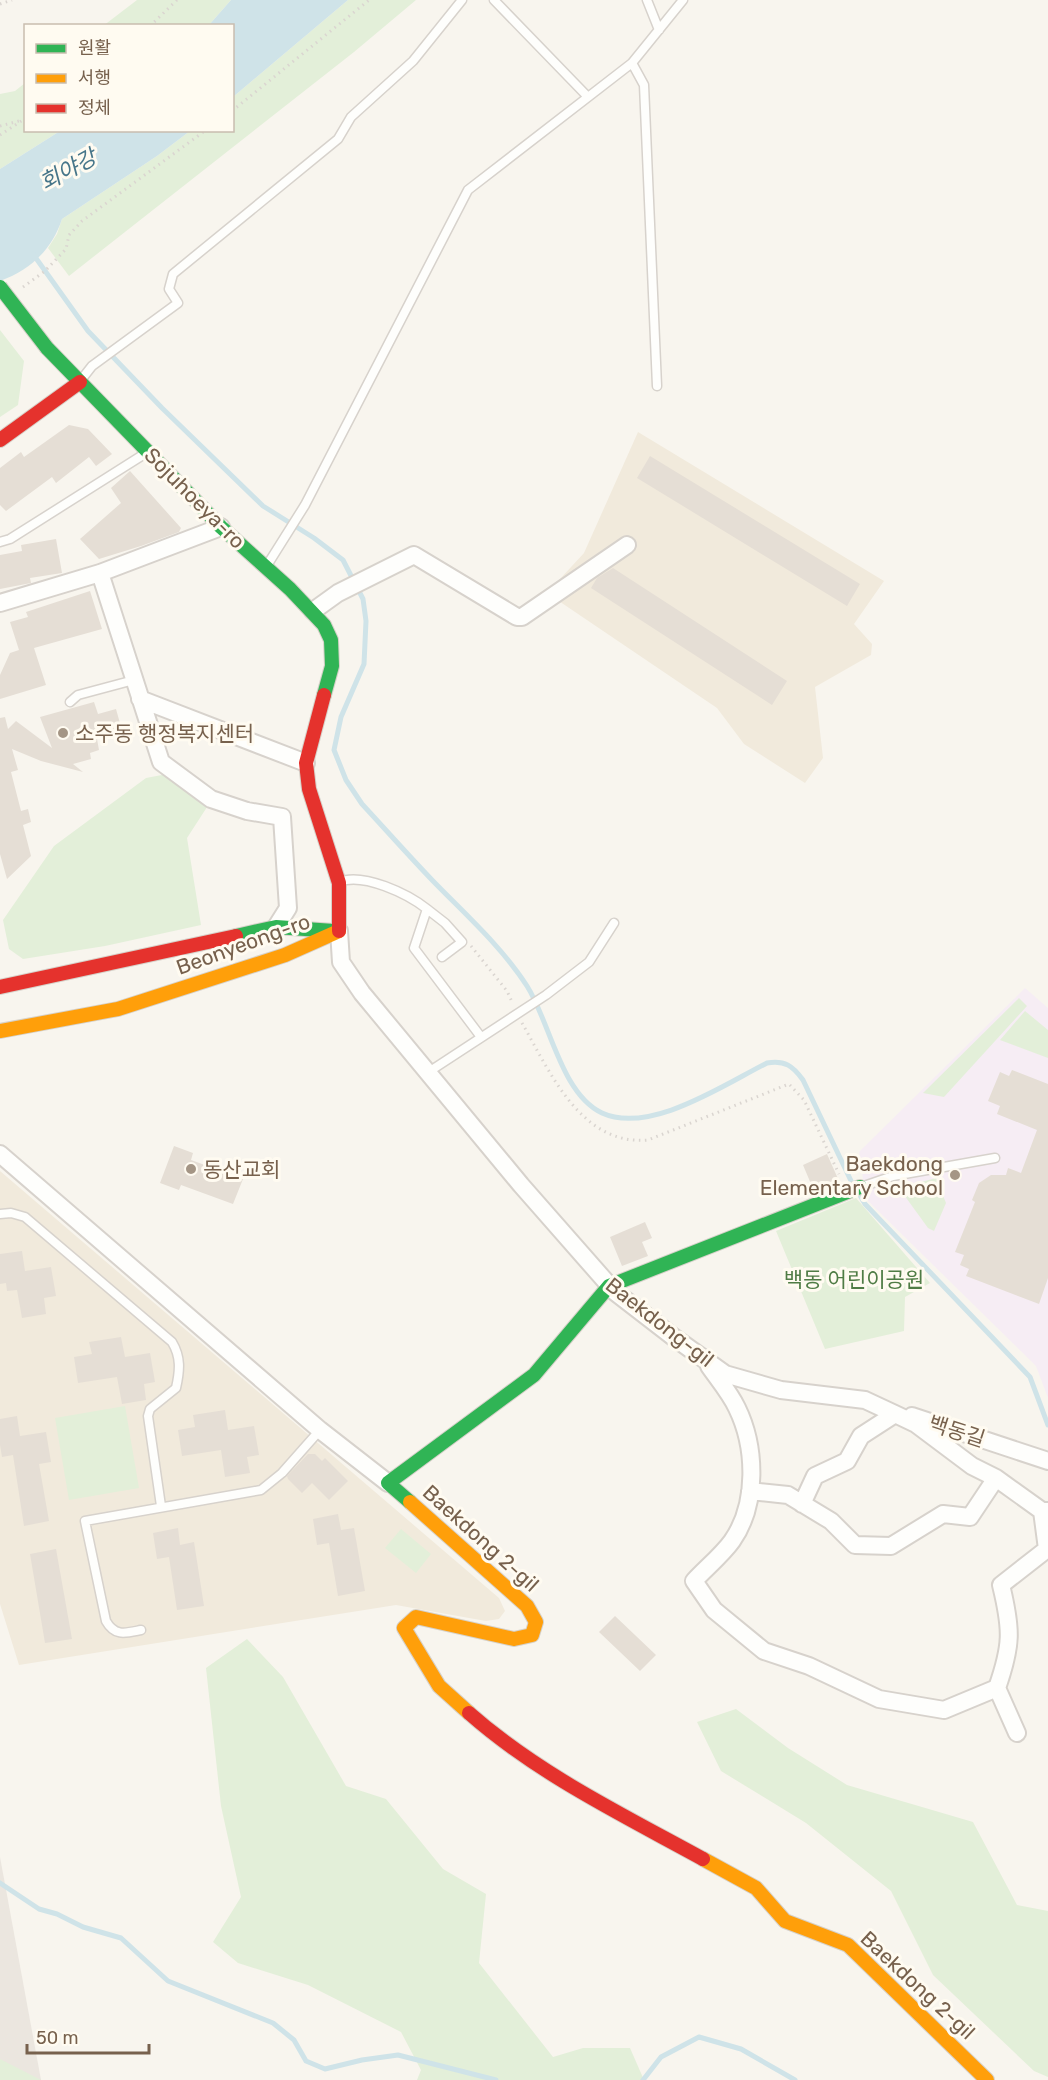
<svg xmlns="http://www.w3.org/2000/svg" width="1048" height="2080" viewBox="0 0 1048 2080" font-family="Rubik,'Noto Sans KR',sans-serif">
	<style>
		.residential { fill: #f1eadc }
		.industrial { fill: #ebe6df }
		.education { fill: #f6edf4 }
		.green { fill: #e3efd9 }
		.water { fill: #cfe3e8 }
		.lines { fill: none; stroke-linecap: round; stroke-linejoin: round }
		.stream { stroke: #cfe3e8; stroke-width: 5 }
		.building { fill: #e5ded5 }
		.lane-casing { stroke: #d7d2cc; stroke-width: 11 }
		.street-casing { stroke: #d7d2cc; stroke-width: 20 }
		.fast-casing { stroke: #d6d1c9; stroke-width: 16 }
		.slow-casing { stroke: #d6d1c9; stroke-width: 16 }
		.jam-casing { stroke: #d6d1c9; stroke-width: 16 }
		.path { stroke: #dad5d0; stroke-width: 3; stroke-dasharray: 1.5 4.5; stroke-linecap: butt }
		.lane { stroke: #fefefc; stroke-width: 8 }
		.street { stroke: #fefefc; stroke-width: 16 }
		.fast { stroke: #30b455; stroke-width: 14 }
		.slow { stroke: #ff9f0a; stroke-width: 14 }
		.jam { stroke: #e5322d; stroke-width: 14 }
		.fast-bridge-casing { stroke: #d6d1c9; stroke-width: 16; stroke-linecap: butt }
		.fast-bridge { stroke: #30b455; stroke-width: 14 }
		.poi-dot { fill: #a49585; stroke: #fffbf1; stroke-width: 2 }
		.labels { text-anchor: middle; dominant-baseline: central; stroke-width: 6; stroke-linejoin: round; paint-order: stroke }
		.street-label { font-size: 21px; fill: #77614d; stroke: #fffbf1 }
		.poi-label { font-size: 21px; fill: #77614d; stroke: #fffbf1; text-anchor: start }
		.park-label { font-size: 21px; fill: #4f7c45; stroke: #fffbf1 }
		.water-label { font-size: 22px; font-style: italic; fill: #47768a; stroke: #fffbf1 }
	</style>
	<rect width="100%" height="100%" fill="#f8f5ee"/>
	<path class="residential" d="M638 432 884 581 854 624 872 644 871 655 815 687 823 758 805 783 744 744 717 708 547 593 584 553Z
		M0 1171 499 1598 505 1611 499 1619 486 1621 396 1605 19 1665 0 1604Z"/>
	<path class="industrial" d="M0 1857 41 2080H0Z"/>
	<path class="education" d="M1025 988 1048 1008V1398L1036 1366 866 1199 859 1152Z"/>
	<path class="green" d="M137 0H231L209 25 103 26Z
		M348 0H416L354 52 69 276 48 248 57 234 62 219 157 156 190 131 232 130 233 97Z
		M25 83 26 130 60 131 0 169V94L15 91Z
		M0 330 24 361 18 405 0 417Z
		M167 774 209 804 187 838 201 925 105 946 23 959 9 949 3 920 54 846 146 778Z
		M1019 998 1027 1006 944 1097 923 1093Z
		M1025 1011 1048 1030V1058L1000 1040Z
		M936 1178 946 1203 934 1231 928 1228 899 1188Z
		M856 1198 930 1283 905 1297 904 1331 825 1349 776 1231Z
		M125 1406 139 1488 69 1500 55 1418Z
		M401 1529 431 1554 416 1573 385 1548Z
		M247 1639 283 1677 346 1786 386 1799 443 1869 486 1894 479 1963 553 2057 583 2048H630L644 2080H417L421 2070 401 2032 308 1985 238 1963 213 1942 241 1897 221 1806 206 1668Z
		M736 1709 788 1748 847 1785 973 1822 1017 1905 1048 1911V2077L1034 2071 933 1975 891 1891 806 1823 721 1771 697 1722Z
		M0 2059 41 2080H0Z"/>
	<path class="water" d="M231 0H348L233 97 232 26 209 25Z
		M60 131H190L157 156 62 219C52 250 30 270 0 281V169Z"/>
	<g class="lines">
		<path class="stream" d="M33 254 88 331 162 408 263 506 314 538 343 560 363 599 366 621 364 664 341 717 334 750 346 780 362 804C386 830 409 856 433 881 465 914 502 947 527 986 550 1022 561 1094 602 1113 650 1135 725 1084 767 1063 785 1060 793 1066 803 1080L853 1185
			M858 1192 865 1204 1030 1377 1048 1425
			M0 1883 39 1909 57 1914 83 1927 121 1938 168 1981 273 2023 294 2040 306 2061 325 2069 362 2060 398 2055 496 2080
			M643 2080 661 2057 699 2037 741 2049 795 2080"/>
	</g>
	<path class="building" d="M69 425 88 429 112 454 96 466 89 457 56 483 52 477 6 511 0 505V468L21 452 24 457Z
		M650 456 860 584 847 606 637 478Z
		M130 471 181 528 179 532 141 546 99 559 80 539 121 503 111 488Z
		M56 539 62 573 30 578 31 583 0 589V555L22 551 21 545Z
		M613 568 787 681 772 705 591 588 597 578Z
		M90 591 102 629 34 648 46 685 0 699V675L10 653 19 650 10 622 28 617 26 612Z
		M94 702 98 714 116 709 123 734 97 739 99 750 90 753 91 759 73 764 83 772 41 761 12 749 18 770 11 772 21 811 28 809 31 822 23 825 31 856 7 879 0 854V718L5 717 8 729 16 721 52 748 40 717Z
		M1012 1070 1048 1084V1278L1039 1304 966 1276 969 1269 960 1265 964 1255 955 1252 975 1202 972 1200 979 1183 991 1175H1006L1008 1168 1021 1173 1037 1130 997 1114 1000 1106 988 1101 1000 1072 1009 1076Z
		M174 1146 193 1153 191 1160 243 1179 233 1204 181 1185 179 1190 160 1183Z
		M827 1154 839 1181 814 1191 803 1165Z
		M645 1222 652 1238 642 1242 648 1256 622 1266 610 1237Z
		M22 1251 25 1271 51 1267 56 1296 44 1298 46 1314 22 1318 17 1290 7 1291 6 1283 0 1284V1254Z
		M121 1337 125 1357 150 1353 155 1382 144 1384 146 1400 122 1404 117 1377 78 1383 74 1357 92 1354 89 1342Z
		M225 1410 228 1430 254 1426 259 1455 247 1457 250 1473 225 1477 221 1450 182 1456 178 1430 195 1427 193 1415Z
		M17 1416 20 1436 46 1432 51 1462 39 1464 49 1521 24 1526 13 1455 2 1457 0 1445V1419Z
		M308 1454H315L322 1461 325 1458 348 1481 329 1500 312 1483 302 1493 288 1479 287 1476Z
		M338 1514 341 1530 354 1528 365 1591 338 1596 329 1543 317 1545 313 1519Z
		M178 1528 180 1545 194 1542 204 1606 177 1610 169 1557 157 1559 153 1533Z
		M56 1549 72 1639 45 1643 30 1554Z
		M615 1616 656 1655 640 1671 599 1632Z"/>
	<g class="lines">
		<g class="lane-casing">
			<path id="lane" d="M494 0 588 97
				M647 0 659 30
				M632 63 644 85 657 386
				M81 380 92 366 178 303 169 289 173 274 338 139 351 117 413 61 462 0
				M0 542 10 539 146 453
				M266 567 305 505 468 190 632 63 683 0
				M70 702 78 695 134 680
				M339 882C363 872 408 894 427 909L414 948 481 1037
				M427 909 445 923 462 942 442 957
				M427 1073 546 995 589 962 614 923
				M861 1187 893 1176 995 1158
				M0 1214 11 1213 25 1217 172 1342C181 1357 180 1370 176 1388L150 1409 148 1416 161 1506
				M141 1630C126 1633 115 1637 106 1621L85 1521 261 1490 282 1473 320 1430"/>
		</g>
		<g class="street-casing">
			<path id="street" d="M100 573 161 762 211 799 247 811 282 817 288 908 276 927
				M0 603 100 573 221 527
				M313 611 338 593 414 555 517 617H522L627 545
				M140 699 306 763
				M339 931 341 962 362 993 521 1185 615 1292 672 1336 725 1374 781 1390 865 1400 895 1414 916 1424 972 1466 996 1478 1042 1511H1048
				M0 1154 320 1430 388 1483
				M709 1366C718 1379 730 1393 737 1408 756 1447 758 1504 732 1541 722 1555 706 1568 694 1581L714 1610 764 1651 809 1666 879 1699 944 1710 997 1688
				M912 1416 1048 1461
				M750 1491 788 1495 831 1521 855 1545 891 1546 943 1514 970 1517 996 1478
				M802 1504 815 1476 847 1461 861 1436 895 1414
				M1017 1733 997 1688C1012 1645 1012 1630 1001 1585L1047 1549 1042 1511"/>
		</g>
		<g class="fast-casing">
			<path id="fast" d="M47 348 221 527 290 589 324 625 331 640 332 666 324 695
				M236 936 276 927 334 931
				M410 1502 388 1483 534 1375 609 1286 860 1187"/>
		</g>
		<g class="slow-casing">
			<path id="slow" d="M0 1031 118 1009 285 955 339 931
				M410 1502 527 1606 536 1622 532 1635 514 1639 416 1617 404 1628 439 1686 469 1713
				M703 1859 756 1888 785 1921 848 1945 987 2080"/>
		</g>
		<g class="jam-casing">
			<path id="jam" d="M0 440 80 382
				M324 695 306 763 309 789 339 883V931
				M0 987 236 936
				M469 1713C538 1774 623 1815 703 1859"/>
		</g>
		<path class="path" d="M0 4 12 0
			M150 26 177 0
			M232 111 369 0
			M0 126 19 121
			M0 135 26 118
			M23 287 45 271 66 249 69 235 82 221 206 130
			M471 946 507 991 513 1004
			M522 1023C550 1072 581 1146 648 1140L789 1084 804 1100 839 1174"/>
		<use href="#lane" class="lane"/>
		<use href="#street" class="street"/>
		<use href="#fast" class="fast"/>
		<use href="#slow" class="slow"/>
		<use href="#jam" class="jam"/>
		<g class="fast-bridge-casing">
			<path id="fast-bridge" d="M0 287 47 348"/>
		</g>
		<use href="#fast-bridge" class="fast-bridge"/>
	</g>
	<g class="poi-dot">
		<circle cx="63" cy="733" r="6"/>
		<circle cx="191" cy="1169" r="6"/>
		<circle cx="955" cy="1175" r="6"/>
	</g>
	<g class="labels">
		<g class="street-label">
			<text transform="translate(195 498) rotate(45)">Sojuhoeya-ro</text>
			<text transform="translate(243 944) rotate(-20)">Beonyeong-ro</text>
			<text transform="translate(660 1322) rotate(38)">Baekdong-gil</text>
			<text transform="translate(957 1431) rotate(18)">백동길</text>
			<text transform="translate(481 1538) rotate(42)">Baekdong 2-gil</text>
			<text transform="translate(918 1985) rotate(43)">Baekdong 2-gil</text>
		</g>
		<g class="poi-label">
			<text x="75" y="733">소주동 행정복지센터</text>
			<text x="943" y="1163" text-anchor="end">Baekdong<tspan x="943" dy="24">Elementary School</tspan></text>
			<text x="203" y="1169">동산교회</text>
		</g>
		<g class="park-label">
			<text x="854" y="1279">백동 어린이공원</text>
		</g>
		<g class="water-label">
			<text transform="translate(68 170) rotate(-29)">회야강</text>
		</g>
	</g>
	<rect x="24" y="24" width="210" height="108" fill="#fffbf1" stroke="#c9bdaf" stroke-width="1.5"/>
	<rect x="36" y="44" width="30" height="9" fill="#30b455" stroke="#c9bdaf" stroke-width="1.5"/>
	<text x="78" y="54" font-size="18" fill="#77614d">원활</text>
	<rect x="36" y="74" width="30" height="9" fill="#ff9f0a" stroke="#c9bdaf" stroke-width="1.5"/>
	<text x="78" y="84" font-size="18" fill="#77614d">서행</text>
	<rect x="36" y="104" width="30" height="9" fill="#e5322d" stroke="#c9bdaf" stroke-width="1.5"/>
	<text x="78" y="114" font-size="18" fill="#77614d">정체</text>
	<path d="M27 2044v9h122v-9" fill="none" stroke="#77614d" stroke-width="3"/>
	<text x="36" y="2044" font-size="18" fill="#77614d" stroke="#fffbf1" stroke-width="4.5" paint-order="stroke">50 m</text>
</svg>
